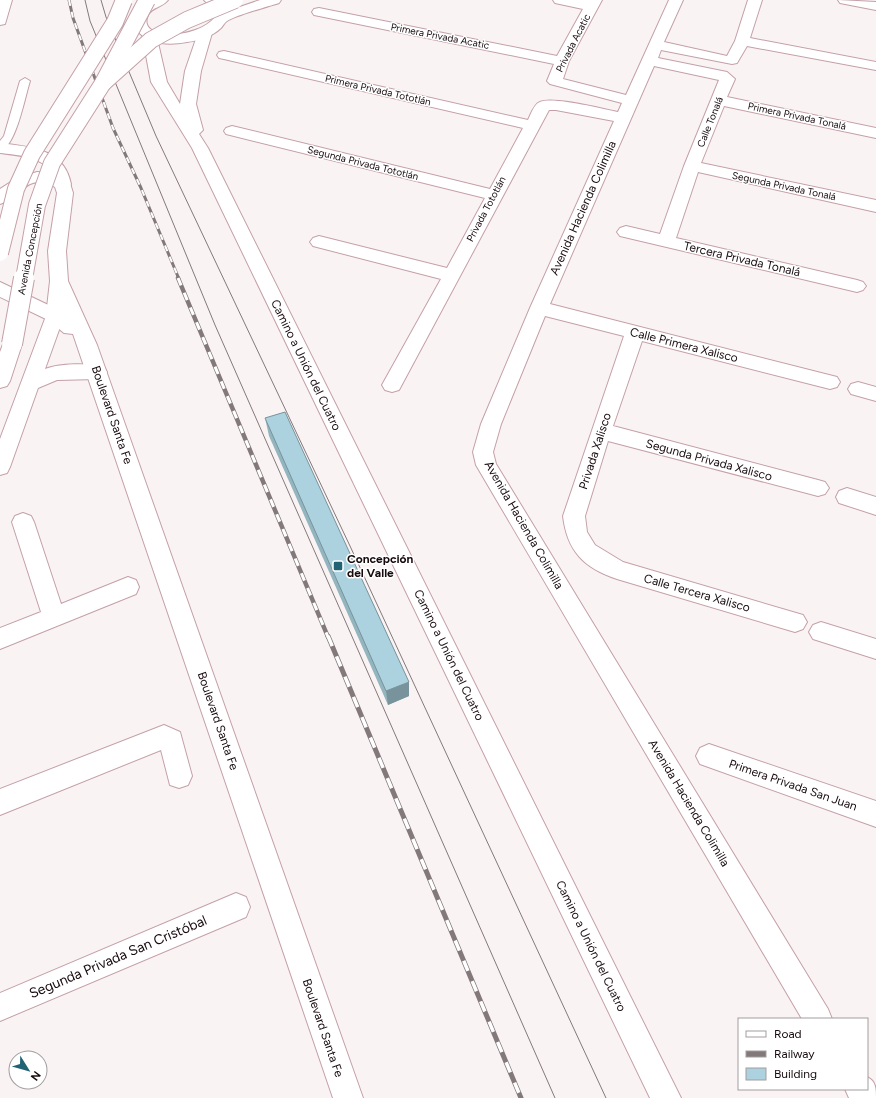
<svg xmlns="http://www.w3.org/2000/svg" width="876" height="1098" viewBox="0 0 876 1098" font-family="Figtree,sans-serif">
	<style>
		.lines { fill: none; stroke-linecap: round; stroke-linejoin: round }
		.service-casing { stroke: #c4a0a8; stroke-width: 2 }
		.minor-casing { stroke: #c4a0a8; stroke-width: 2 }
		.tertiary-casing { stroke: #c4a0a8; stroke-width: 2 }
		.secondary-casing { stroke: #c4a0a8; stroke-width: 2 }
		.primary-casing { stroke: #c4a0a8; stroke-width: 2 }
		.service { fill: #fff; fill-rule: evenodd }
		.minor { fill: #fff; fill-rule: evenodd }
		.tertiary { fill: #fff; fill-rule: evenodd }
		.secondary { fill: #fff; fill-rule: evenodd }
		.primary { fill: #fff; fill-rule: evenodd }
		.tram { stroke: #83797b; stroke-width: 1 }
		.rail-far2-casing { stroke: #83797b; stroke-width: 3 }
		.rail-far1-casing { stroke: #83797b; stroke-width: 4.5 }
		.rail-casing { stroke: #83797b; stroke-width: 5 }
		.rail-far2 { stroke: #fff; stroke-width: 2; stroke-dasharray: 6; stroke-linecap: butt }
		.rail-far1 { stroke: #fff; stroke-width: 3; stroke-dasharray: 8; stroke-linecap: butt }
		.rail { stroke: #fff; stroke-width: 3.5; stroke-dasharray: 11; stroke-linecap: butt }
		.secondary-bridge-casing { stroke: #c4a0a8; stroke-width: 18; stroke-linecap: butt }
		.primary-bridge-far1-casing { stroke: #c4a0a8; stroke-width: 18; stroke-linecap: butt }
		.primary-bridge-casing { stroke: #c4a0a8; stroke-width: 22; stroke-linecap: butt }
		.secondary-bridge { stroke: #fff; stroke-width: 16 }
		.primary-bridge-far1 { stroke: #fff; stroke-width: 16 }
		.primary-bridge { stroke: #fff; stroke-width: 20 }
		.wall { fill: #93b5bf }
		.shaded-wall { fill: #78939b }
		.building { fill: #abd2de; stroke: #78939b }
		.poi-dot { fill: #1f6375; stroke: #fff; stroke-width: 1.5 }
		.labels { text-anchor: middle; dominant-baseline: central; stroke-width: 3; stroke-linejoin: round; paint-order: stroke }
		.far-street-label { font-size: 10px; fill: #160a0d; stroke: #fff }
		.street-label { font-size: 12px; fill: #160a0d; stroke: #fff }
		.poi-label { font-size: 12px; font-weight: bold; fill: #160a0d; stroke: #fff; text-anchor: start }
		.near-street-label { font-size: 14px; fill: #160a0d; stroke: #fff }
	</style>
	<rect width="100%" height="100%" fill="#faf3f4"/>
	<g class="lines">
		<g class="service-casing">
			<path id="service" d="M25 78 30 81C25 96 16 147 0 151V141L4 136 20 81Z"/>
		</g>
		<g class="minor-casing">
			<path id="minor" d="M0 0H12L5 24 0 25Z
				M553 0H602L569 61 563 79 626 95 669 0H683L664 42 727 56 735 41 748 0H762L750 38 876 62V70L747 46 737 63 732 64 661 50 658 58 727 72 735 79 727 97 876 128V138L724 106 701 163 876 200V212L698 172 676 238 857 280 863 282 866 286 863 290 857 292 620 236 617 232 620 228 626 226 660 234 684 166 719 80 654 66 550 304 837 377 840 382 837 387 830 389 642 341 613 426 818 480 825 482 829 488 825 494 818 496 608 441 585 516 587 532 595 545 623 562 803 615 807 622 803 629 795 632 617 579C584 568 567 551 563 516L624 336 545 316 501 424 493 452 496 464 828 1009 832 1019H802L476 465 473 452 481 424 530 308 614 121 556 110H549L399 390 392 392 385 390 382 385 441 279 313 246 310 242 313 238 319 236 447 268 485 198 226 134 224 131 226 128 232 126 490 189 523 128 224 59 219 58 217 55 219 52 224 51 528 120C531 114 534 104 540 102 552 96 603 109 618 112L622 103 550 84 547 81 554 64 319 16 314 15 312 12 314 9 319 8 557 56 583 9 555 3Z
				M838 0 876 2V10L840 3Z
				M858 382 876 387V401L851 394 848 389 851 384Z
				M847 488 876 497V515L839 503 836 497 839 491Z
				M23 513 31 516 34 522 61 604 128 577 136 580 139 587 136 594 0 649V628L41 612 12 522 15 516Z
				M821 622 876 639V659L813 639 809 632 813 625Z
				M164 725 180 732 192 776 188 785 179 788 170 785 161 750 0 815V789Z
				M709 744 876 801V827L700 764 696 756 700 748Z
				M236 893 246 897 250 907 246 917 0 1021V993Z
				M867 1077C876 1081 876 1089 876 1098H849L845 1089H867Z"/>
		</g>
		<g class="tertiary-casing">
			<path id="tertiary" d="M205 29 210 30 212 33 201 71 196 104 203 130 199 134 208 148 681 1098H650L192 148 151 82 142 34 144 31H154L156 34 167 82 180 104 185 71 198 33 200 30Z
				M59 275 65 277 68 281 97 345 363 1098H333L73 334 64 333 48 320 0 297V282L63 312 50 281 53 277Z"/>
		</g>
		<g class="secondary-casing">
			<path id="secondary" d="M149 0H168C163 7 152 7 148 15 136 41 197 40 215 17L214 10 204 0C214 0 226 0 228 11L260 0H281L279 3C267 7 236 15 227 21 224 23 223 26 221 28 213 36 198 41 187 42 176 44 164 45 154 41 129 33 127 13 149 0Z
				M0 143C30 147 64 148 71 184L69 188 63 189 57 188C53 182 54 175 50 170 39 156 16 155 0 153Z"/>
		</g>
		<g class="primary-casing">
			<path id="primary" d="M37 172 51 173 69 180 73 193 66 251 68 281 64 316 45 369C59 363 90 363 104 367L107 372 104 377 97 379 57 380 38 388 10 467 7 473 0 475V439L46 316 50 281 48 251 57 193 55 187C27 171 19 199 0 204V189L17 178Z
				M12 337 19 339 22 344 10 381 7 386 0 388V352L5 339Z"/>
		</g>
		<use href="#service" class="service"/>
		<use href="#minor" class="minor"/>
		<use href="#tertiary" class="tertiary"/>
		<use href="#secondary" class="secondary"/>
		<use href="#primary" class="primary"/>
		<path class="tram" d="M85 0 90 21 215 325 555 1098
			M101 0 106 17 156 136 350 546 606 1098"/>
		<g class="rail-far2-casing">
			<path id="rail-far2" d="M69 0 73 18 113 128 141 188 179 279"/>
		</g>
		<g class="rail-far1-casing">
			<path id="rail-far1" d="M178 278 328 637"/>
		</g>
		<g class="rail-casing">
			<path id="rail" d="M328 636 521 1098"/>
		</g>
		<use href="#rail-far2" class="rail-far2"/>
		<use href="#rail-far1" class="rail-far1"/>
		<use href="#rail" class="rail"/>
		<g class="secondary-bridge-casing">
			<path id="secondary-bridge" d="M103 83 151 40 187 20 235 0"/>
		</g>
		<g class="primary-bridge-far1-casing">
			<path id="primary-bridge-far1" d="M0 253 16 189 32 154 115 22 124 0
				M24 279 37 205 52 163 103 83 147 0"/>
		</g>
		<g class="primary-bridge-casing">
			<path id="primary-bridge" d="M12 344 24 278"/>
		</g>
		<use href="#secondary-bridge" class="secondary-bridge"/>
		<use href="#primary-bridge-far1" class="primary-bridge-far1"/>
		<use href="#primary-bridge" class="primary-bridge"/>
	</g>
	<path class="wall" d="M265 418 409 696 388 705 269 436Z"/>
	<path class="shaded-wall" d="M409 682V696L388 705 386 691Z"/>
	<path class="building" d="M285 412 409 682 386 691 265 418Z"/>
	<rect class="poi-dot" x="333" y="561" width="10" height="10" rx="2"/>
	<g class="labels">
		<g class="far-street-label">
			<text transform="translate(440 36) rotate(11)">Primera Privada Acatic</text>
			<text transform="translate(573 43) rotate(-63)">Privada Acatic</text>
			<text transform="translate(378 90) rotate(13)">Primera Privada Tototlán</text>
			<text transform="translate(797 116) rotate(12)">Primera Privada Tonalá</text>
			<text transform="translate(710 122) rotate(-68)">Calle Tonalá</text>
			<text transform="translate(363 163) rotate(14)">Segunda Privada Tototlán</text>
			<text transform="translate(784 186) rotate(12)">Segunda Privada Tonalá</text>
			<text transform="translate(486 209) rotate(-62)">Privada Tototlán</text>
			<text transform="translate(30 249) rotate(-79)">Avenida Concepción</text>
		</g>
		<g class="street-label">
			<text transform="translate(583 208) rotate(-66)">Avenida Hacienda Colimilla</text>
			<text transform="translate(742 259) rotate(13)">Tercera Privada Tonalá</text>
			<text transform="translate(684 345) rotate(14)">Calle Primera Xalisco</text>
			<text transform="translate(306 365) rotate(64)">Camino a Unión del Cuatro</text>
			<text transform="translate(112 415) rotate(71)">Boulevard Santa Fe</text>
			<text transform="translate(595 451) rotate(-72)">Privada Xalisco</text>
			<text transform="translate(709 460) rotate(15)">Segunda Privada Xalisco</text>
			<text transform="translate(524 525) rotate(60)">Avenida Hacienda Colimilla</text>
			<text transform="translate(697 593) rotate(16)">Calle Tercera Xalisco</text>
			<text transform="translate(449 655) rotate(64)">Camino a Unión del Cuatro</text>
			<text transform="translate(218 721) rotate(71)">Boulevard Santa Fe</text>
			<text transform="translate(793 785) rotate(19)">Primera Privada San Juan</text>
			<text transform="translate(689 803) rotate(59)">Avenida Hacienda Colimilla</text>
			<text transform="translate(591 946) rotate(64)">Camino a Unión del Cuatro</text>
			<text transform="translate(323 1028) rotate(71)">Boulevard Santa Fe</text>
		</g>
		<g class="poi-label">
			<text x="347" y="559">Concepción<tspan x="347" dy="14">del Valle</tspan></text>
		</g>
		<g class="near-street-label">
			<text transform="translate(118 957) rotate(-23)">Segunda Privada San Cristóbal</text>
		</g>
	</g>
	<rect x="738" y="1018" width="130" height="72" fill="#ffffff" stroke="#a29d9e"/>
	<rect x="746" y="1031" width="20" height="6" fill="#ffffff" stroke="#a29d9e"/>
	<text x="774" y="1038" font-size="12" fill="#160a0d">Road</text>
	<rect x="746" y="1051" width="20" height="6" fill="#83797b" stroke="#a29d9e"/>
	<text x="774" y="1058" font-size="12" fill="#160a0d">Railway</text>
	<rect x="746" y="1068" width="20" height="12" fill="#abd2de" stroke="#a29d9e"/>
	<text x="774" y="1078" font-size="12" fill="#160a0d">Building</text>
	<g transform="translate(28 1070) rotate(127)"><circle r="19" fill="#ffffff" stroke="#a29d9e"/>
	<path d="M0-3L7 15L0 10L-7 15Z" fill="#1f6375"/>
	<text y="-6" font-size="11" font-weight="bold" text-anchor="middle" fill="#160a0d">N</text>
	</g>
</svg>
